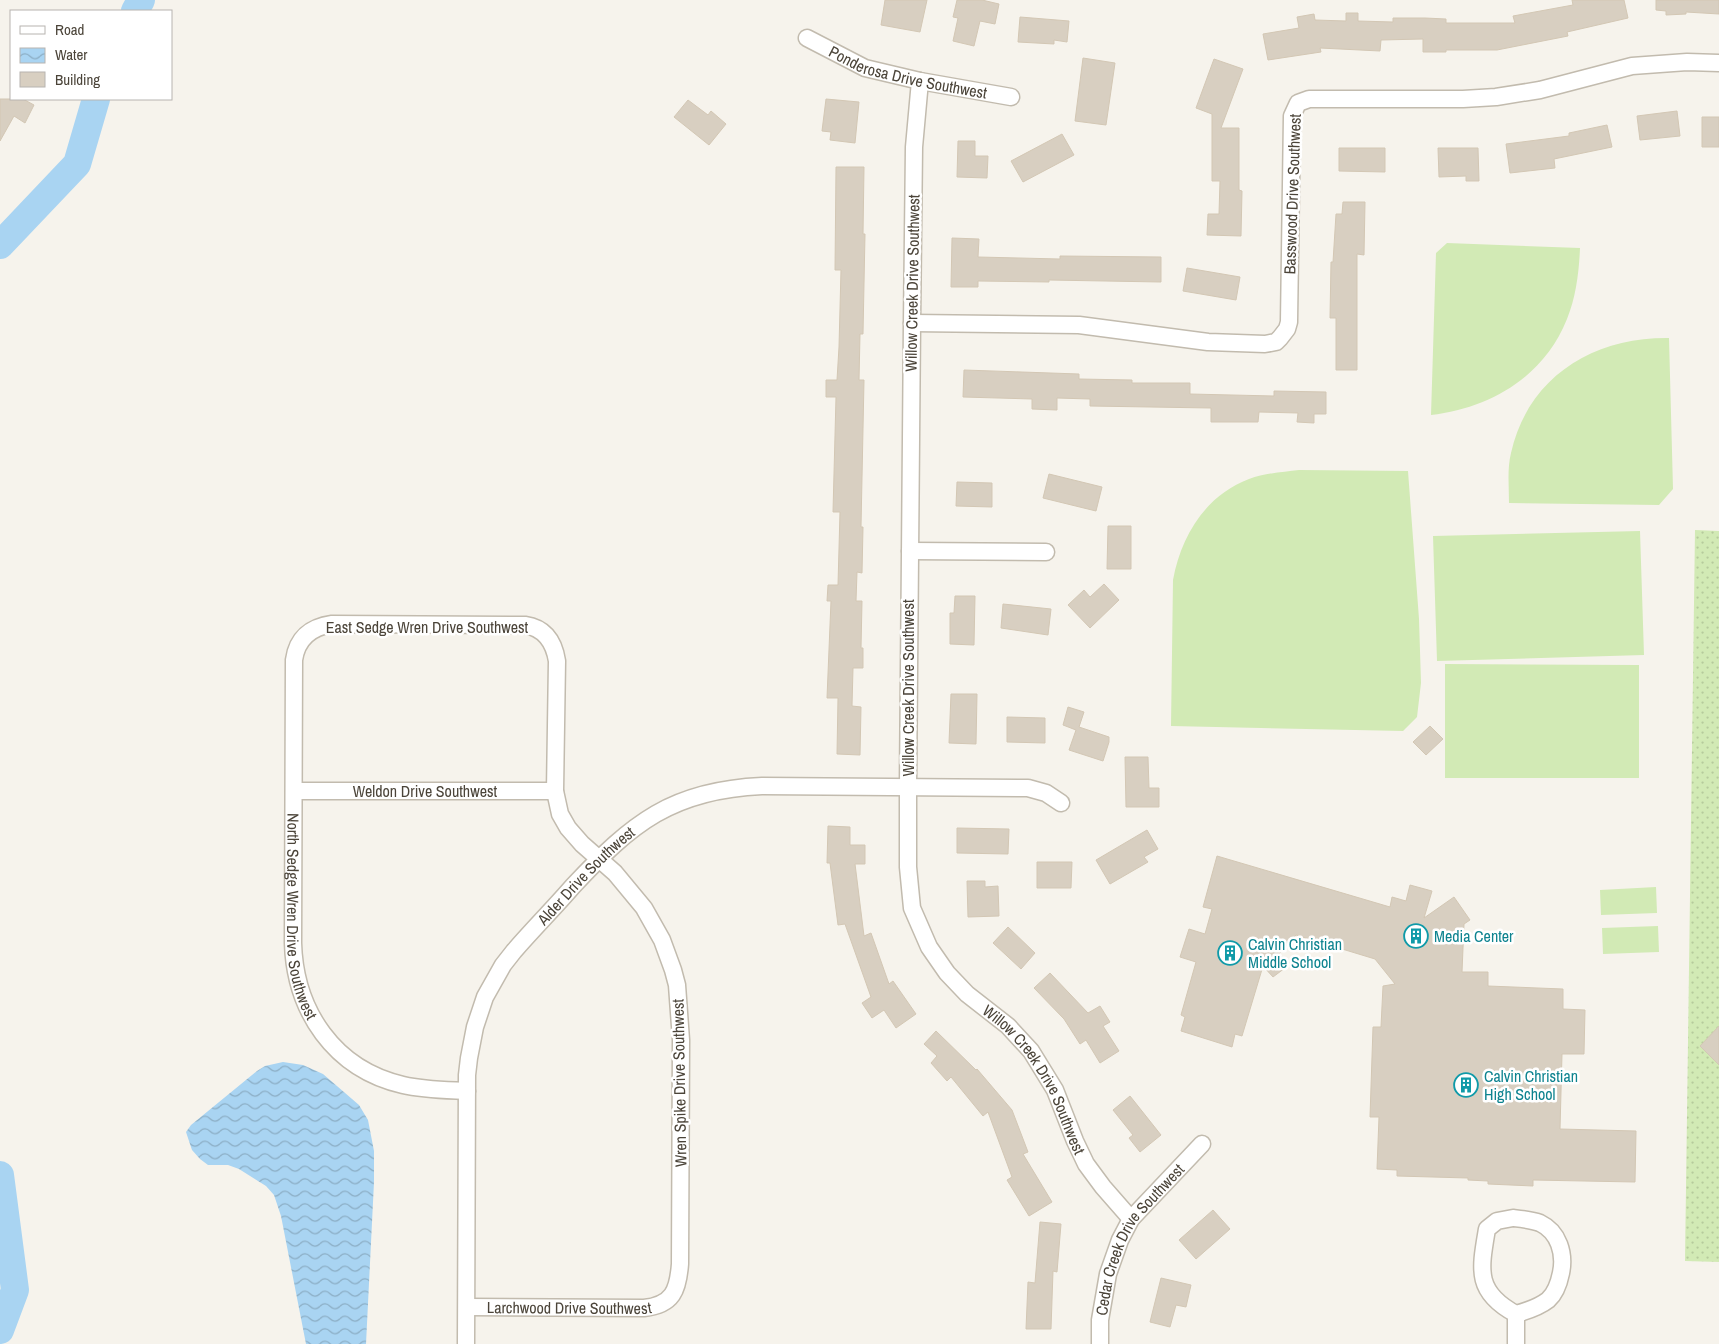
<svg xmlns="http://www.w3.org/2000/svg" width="1719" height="1344" viewBox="0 0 1719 1344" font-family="'Archivo Narrow',sans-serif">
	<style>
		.grass { fill: url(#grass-dots) }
		.garden { fill: #d2eab5 }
		.water { fill: url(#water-waves) }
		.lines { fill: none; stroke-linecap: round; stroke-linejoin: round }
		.river { stroke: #a9d4f2; stroke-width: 28 }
		.building { fill: #d8cfc1; stroke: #d3c7b4 }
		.minor-casing { stroke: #c2bbae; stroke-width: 19 }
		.minor { stroke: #fff; stroke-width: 16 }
		.labels { text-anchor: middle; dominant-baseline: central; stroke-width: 5; stroke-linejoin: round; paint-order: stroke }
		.street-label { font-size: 16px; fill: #4b4439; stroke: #fff }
		.culture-label { font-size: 16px; fill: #0d838f; stroke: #fff; text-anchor: start }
	</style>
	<defs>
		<pattern id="grass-dots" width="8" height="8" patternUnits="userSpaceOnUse" patternTransform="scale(1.25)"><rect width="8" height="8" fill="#d2eab5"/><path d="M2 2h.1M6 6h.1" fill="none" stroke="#b6ca9c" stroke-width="1.8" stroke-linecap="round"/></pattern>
		<pattern id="water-waves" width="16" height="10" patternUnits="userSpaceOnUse" patternTransform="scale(1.25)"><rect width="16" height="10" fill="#a9d4f2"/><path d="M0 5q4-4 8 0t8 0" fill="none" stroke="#8caec5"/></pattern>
	</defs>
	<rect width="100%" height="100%" fill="#f6f3ec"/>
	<path class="grass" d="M1695 530 1719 531V1262L1685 1261Z"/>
	<path class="garden" d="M1447 243 1580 248C1579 272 1576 297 1567 319 1544 377 1490 408 1431 415L1436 253Z
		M1669 338 1673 489 1659 505 1509 503C1509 486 1507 469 1511 453 1528 377 1593 337 1669 338Z
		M1299 470 1408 471 1419 619 1421 683 1417 717 1403 731 1171 726 1173 580C1181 536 1206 495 1249 479 1265 473 1283 472 1299 470Z
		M1640 531 1644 655 1437 661 1433 536Z
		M1445 664 1639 665V778H1445Z
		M1656 887 1657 913 1601 915 1600 890Z
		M1658 926 1659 952 1603 954 1602 928Z"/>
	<path class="water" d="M283 1062 303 1065 323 1074 359 1105 368 1120 374 1151V1182L366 1344H306L281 1216 274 1195 266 1186 239 1169 228 1165H208L200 1159 192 1150 186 1132 191 1125 257 1071 265 1066Z"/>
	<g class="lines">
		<path class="river" d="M135 11 141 0
			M0 245 77 164 96 99
			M0 1175 15 1290 0 1330"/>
	</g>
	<path class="building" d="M885 0H927L920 32 881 25Z
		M957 0H982L999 4 995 24 980 21 974 46 953 41 958 18 953 17Z
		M1572 0H1624L1628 18 1567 32 1568 36 1497 50H1446V52H1423V39L1381 40 1380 51 1320 48 1321 52 1268 60 1263 34 1299 28 1297 17 1314 14 1315 20 1346 21V13H1358V21L1393 22V18H1425L1446 19V23H1515L1513 16 1573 5Z
		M1656 0H1719V14L1686 12V14L1666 15V11L1656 10Z
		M1020 17 1069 21 1067 42 1054 40V44L1018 42Z
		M1083 58 1115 63 1106 125 1075 121Z
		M1214 59 1243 69 1221 128H1239V190L1242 191 1241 236 1207 235 1208 214H1219L1220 181H1212V114L1196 108Z
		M0 99H23L34 105 25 123 14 116 0 141Z
		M826 99 859 102 855 143 830 140 831 132 822 131Z
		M688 100 708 115 711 111 726 124 709 145 674 117Z
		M1677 111 1680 136 1640 140 1637 116Z
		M1702 117H1719V147H1702Z
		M1607 125 1612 147 1554 159 1555 168 1510 173 1506 144 1569 136V133Z
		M1062 134 1074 155 1023 182 1011 161Z
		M958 141H975V156H988L987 178 957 177Z
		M1339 148H1385V172L1339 171Z
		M1438 148H1478L1479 181H1466V176L1439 177Z
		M836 167H864L863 234H865L863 334H860L859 380H864L861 527H863L862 573 857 572 856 601H862L861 648H863V668H853L852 706 861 707 860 755 837 754 838 698H827L831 601H827L828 585H838L840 512H833L836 397H826V380H837L839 347 841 270H835Z
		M1343 202H1365L1364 255 1357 254V370H1336V318H1330L1331 262H1333L1336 214H1342Z
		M952 238 979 239 978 257 1060 259V256L1161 257V282L1049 280V282L978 281V287H951Z
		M1187 268 1240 277 1236 300 1183 291Z
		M964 370 1079 374V379L1132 380V383H1190V394L1274 396V391L1326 392V414H1314V423L1297 422 1298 413 1259 412 1258 422H1211V408L1090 406V399L1057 398V410L1032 409V399L963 397Z
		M1049 474 1102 487 1096 511 1043 498Z
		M957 482 992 483V507L956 506Z
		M1108 526H1131V569H1107Z
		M1104 584 1119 600 1090 628 1068 605 1084 590 1090 597Z
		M955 596H975L974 645 950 644V613H954Z
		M1003 604 1051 609 1048 635 1001 628Z
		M951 694H977L976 744 949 743Z
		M1068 707 1084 712 1079 727 1109 737V742L1103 761 1069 750 1076 730 1063 725Z
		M1007 717 1045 718V743L1007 742Z
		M1430 726 1443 739 1426 755 1413 742Z
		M1125 757H1148L1149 788H1159V807H1126Z
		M828 826 850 827V845H865V864H855L864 936 871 933 889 984 893 981 916 1014 896 1028 884 1010 872 1018 862 1003 871 997 845 924 838 925 830 863H827Z
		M957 828 1009 829 1008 854 957 853Z
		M1147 830 1158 849 1144 857 1148 862 1110 884 1096 860Z
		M1217 856 1390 907 1392 897 1406 901 1410 885 1432 891 1424 918 1454 897 1470 920 1464 924 1462 972H1488V986L1563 989V1009L1585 1010 1584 1054H1562L1560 1129 1636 1131 1635 1182 1533 1180V1186L1488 1184V1181L1468 1180V1178L1397 1176V1170L1377 1169 1379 1117H1370L1373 1027H1381L1383 986 1395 984 1375 959 1296 935 1279 954 1289 965 1273 977 1263 966 1242 1036 1235 1034 1232 1047 1181 1031 1185 1017 1181 1015 1196 962 1180 957 1189 929 1205 934 1212 909 1203 907Z
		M1037 862H1072L1071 888H1037Z
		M967 881H985V887L998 886 999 916 968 917Z
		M1008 927 1035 953 1021 969 993 943Z
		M1050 973 1088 1013 1100 1006 1110 1022 1103 1026 1119 1051 1100 1063 1086 1040 1080 1044 1064 1019 1034 988Z
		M1719 1026V1065L1700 1046Z
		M936 1031 976 1070 977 1069 1012 1110 1028 1152 1023 1154 1052 1202 1029 1216 1007 1180 1012 1177 988 1112 983 1116 951 1077 947 1081 931 1063 937 1056 924 1044Z
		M1130 1096 1161 1135 1140 1152 1129 1138 1133 1135 1113 1110Z
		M1213 1210 1230 1229 1196 1259 1179 1240Z
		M1040 1222 1061 1224 1057 1272 1053 1271 1051 1329H1026L1028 1282 1035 1283Z
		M1161 1278 1191 1285 1186 1307 1176 1305 1170 1327 1150 1322Z"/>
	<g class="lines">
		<g class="minor-casing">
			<g id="minor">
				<path id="s1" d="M807 38 865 68 920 81 1011 97"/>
				<path id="s2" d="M920 81 914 147 912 323 908 787V867L912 908 929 947 947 973 967 994 1008 1026 1031 1051 1055 1090 1075 1141 1086 1164 1103 1187 1131 1219"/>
				<path d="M912 323 1079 325 1208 342 1265 344 1276 342 1280 338 1287 329 1289 322 1292 116 1298 103 1309 99H1463L1496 97 1540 90 1632 66 1687 62 1719 63"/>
				<path d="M910 551 1046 552"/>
				<path id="s3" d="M294 791H555"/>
				<path d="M1513 1218C1522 1219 1532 1220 1540 1223 1559 1232 1565 1254 1561 1273 1559 1283 1556 1293 1548 1300 1539 1307 1527 1311 1516 1314 1475 1292 1480 1270 1487 1229L1497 1221Z"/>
				<path id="s4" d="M467 1307 644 1308C673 1305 678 1290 680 1264L681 1040 677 985 673 970 662 940 644 908 615 873 582 844 568 828 560 814 555 791 557 661C554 642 545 628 525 625L332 624C311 627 297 638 294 660L293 943C295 1011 334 1069 403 1085 424 1090 446 1090 467 1091"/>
				<path id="s5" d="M466 1344 467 1075 469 1058 475 1027 485 997 503 965 514 951C533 929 554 908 573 886 632 823 672 790 762 786L1028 788 1046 793 1061 803"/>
				<path id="s6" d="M1100 1344V1320L1108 1274 1120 1240 1131 1219 1202 1144"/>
				<path d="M1516 1344V1314"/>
			</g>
		</g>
		<use href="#minor" class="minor"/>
	</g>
	<defs>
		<g id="building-ring" transform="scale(1.25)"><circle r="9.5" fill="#fff" stroke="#0f9aa8" stroke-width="1.5"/><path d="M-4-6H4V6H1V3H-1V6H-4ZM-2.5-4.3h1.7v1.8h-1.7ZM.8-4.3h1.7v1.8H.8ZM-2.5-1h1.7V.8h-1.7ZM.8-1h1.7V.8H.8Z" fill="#0f9aa8"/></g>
	</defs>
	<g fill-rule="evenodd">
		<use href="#building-ring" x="1416" y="936"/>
		<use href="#building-ring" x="1230" y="953"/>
		<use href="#building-ring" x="1466" y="1085"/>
	</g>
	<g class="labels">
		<g class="street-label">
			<text stroke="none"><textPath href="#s1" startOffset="108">Ponderosa Drive Southwest</textPath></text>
			<text transform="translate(1292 194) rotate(-88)">Basswood Drive Southwest</text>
			<text transform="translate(912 283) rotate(-89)">Willow Creek Drive Southwest</text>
			<text x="427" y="627">East Sedge Wren Drive Southwest</text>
			<text transform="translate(908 688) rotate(-90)">Willow Creek Drive Southwest</text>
			<text stroke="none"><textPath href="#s3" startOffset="131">Weldon Drive Southwest</textPath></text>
			<text stroke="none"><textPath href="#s5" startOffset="508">Alder Drive Southwest</textPath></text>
			<text stroke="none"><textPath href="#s4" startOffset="1444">North Sedge Wren Drive Southwest</textPath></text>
			<text stroke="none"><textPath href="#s2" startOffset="1042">Willow Creek Drive Southwest</textPath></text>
			<text transform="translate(679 1083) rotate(-91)">Wren Spike Drive Southwest</text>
			<text stroke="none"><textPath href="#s6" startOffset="116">Cedar Creek Drive Southwest</textPath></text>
			<text stroke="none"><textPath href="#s4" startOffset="102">Larchwood Drive Southwest</textPath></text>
		</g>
		<g class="culture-label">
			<text x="1434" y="936">Media Center</text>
			<text x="1248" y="944">Calvin Christian<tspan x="1248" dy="18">Middle School</tspan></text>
			<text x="1484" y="1076">Calvin Christian<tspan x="1484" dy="18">High School</tspan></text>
		</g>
	</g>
	<rect x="10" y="10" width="162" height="90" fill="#ffffff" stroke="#b7b4b0"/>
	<rect x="20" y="26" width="25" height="8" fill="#ffffff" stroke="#b7b4b0"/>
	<text x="55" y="35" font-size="15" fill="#4b4439">Road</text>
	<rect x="20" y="48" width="25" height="15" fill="url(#water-waves)" stroke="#b7b4b0"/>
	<text x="55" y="60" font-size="15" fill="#4b4439">Water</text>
	<rect x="20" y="72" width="25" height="15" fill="#d8cfc1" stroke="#b7b4b0"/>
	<text x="55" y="85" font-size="15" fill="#4b4439">Building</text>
</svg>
